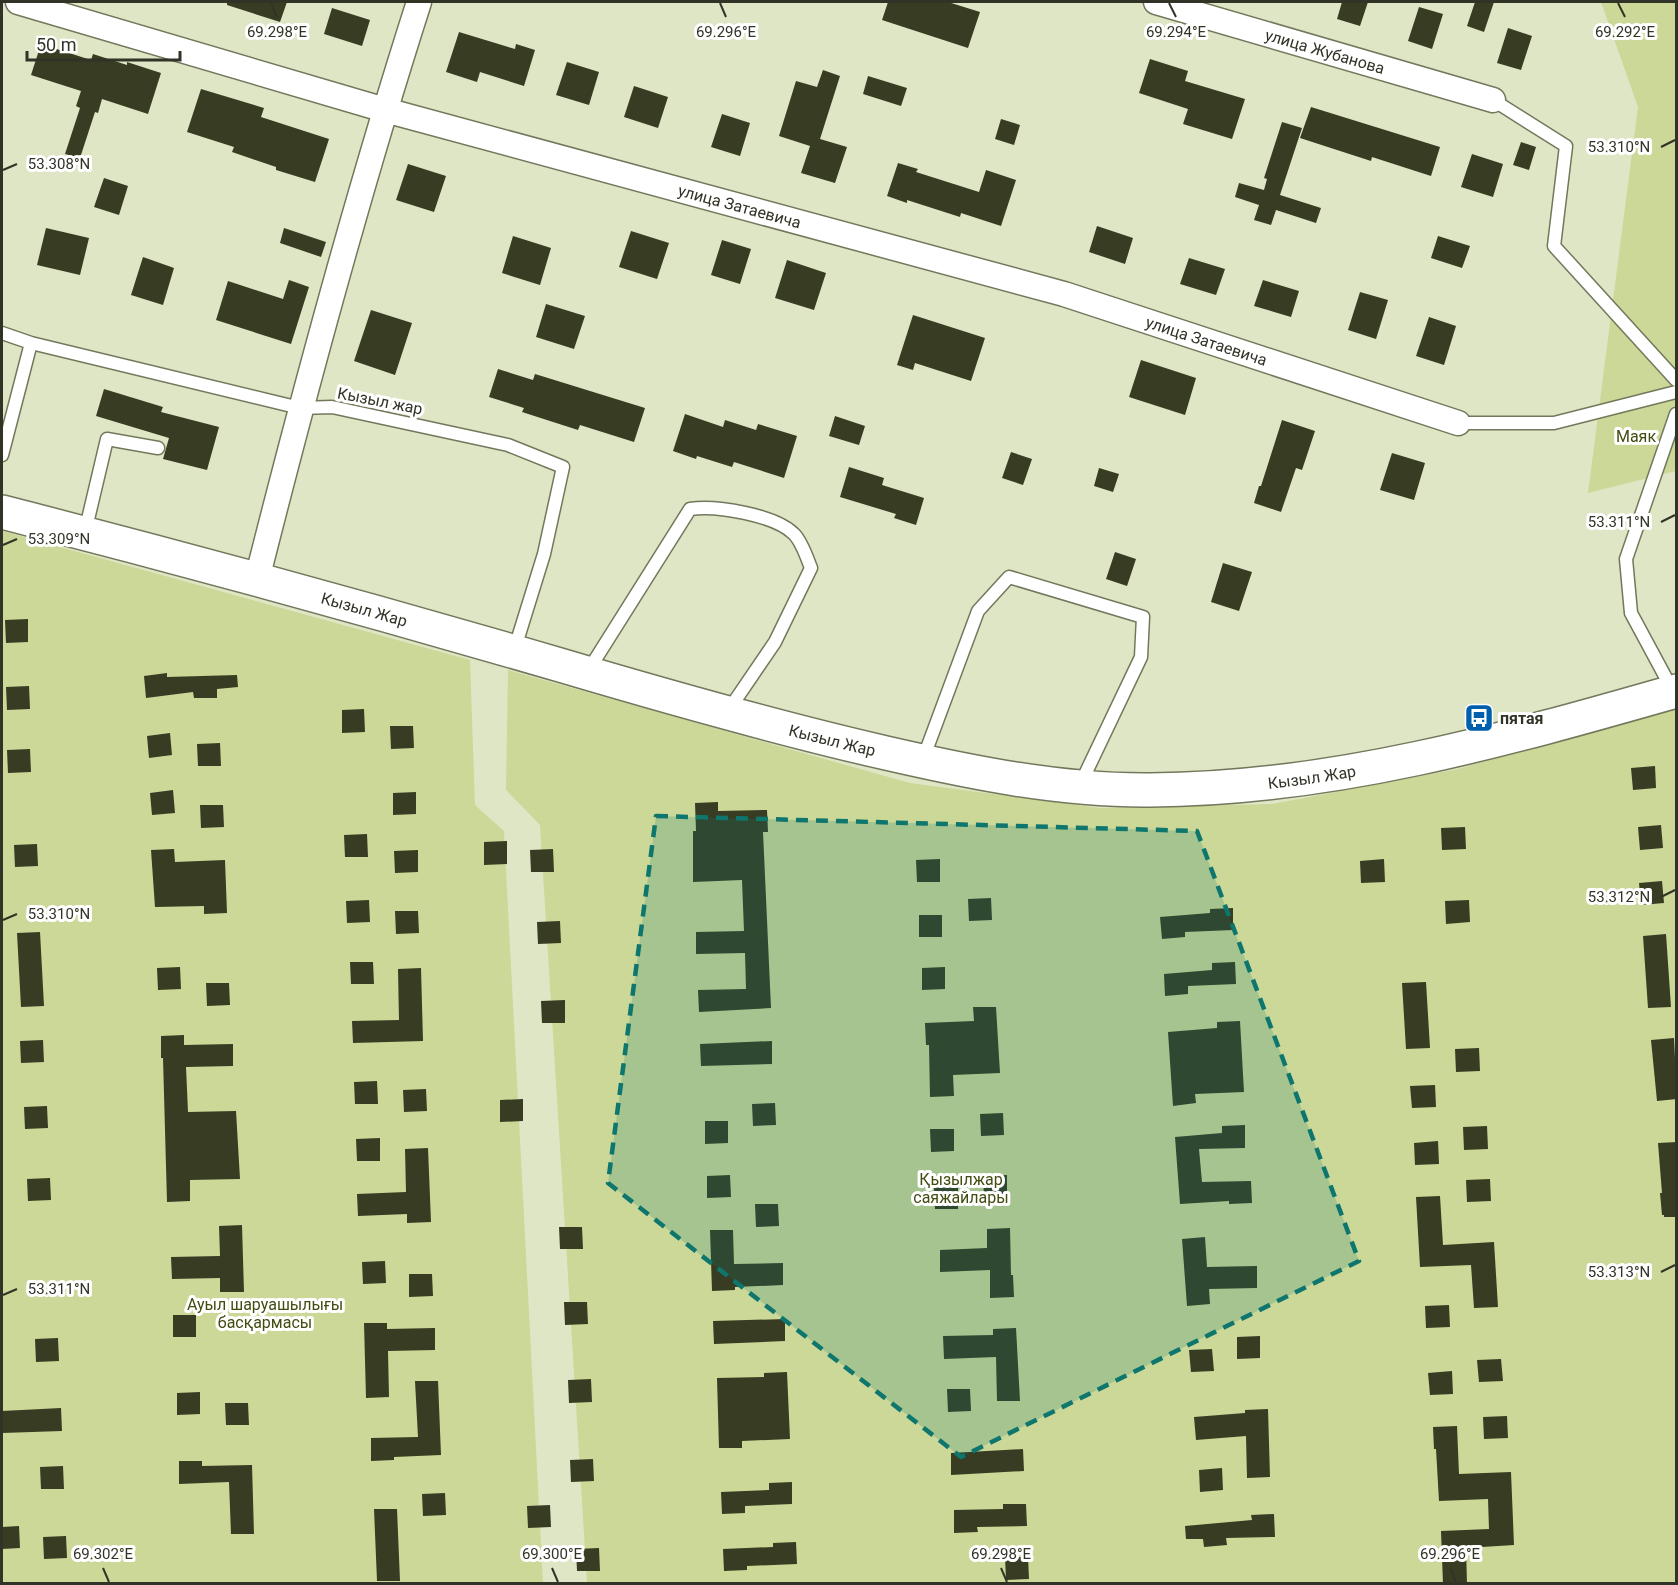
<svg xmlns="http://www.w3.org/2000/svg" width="1678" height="1585" viewBox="0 0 1678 1585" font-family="Roboto,sans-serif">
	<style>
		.garden { fill: #cbd898 }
		.building { fill: #373c22 }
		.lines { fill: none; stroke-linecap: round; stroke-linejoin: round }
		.service-casing { stroke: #72785b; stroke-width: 15 }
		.minor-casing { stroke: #72785b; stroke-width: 27 }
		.secondary-casing { stroke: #72785b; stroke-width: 36 }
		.service { stroke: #fff; stroke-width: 12 }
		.minor { stroke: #fff; stroke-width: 24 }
		.secondary { stroke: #fff; stroke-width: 33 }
		.marked { fill: #0f766e; fill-opacity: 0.2; stroke: #0f766e; stroke-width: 4.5; stroke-dasharray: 12 8; stroke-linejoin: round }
		.ticks { fill: none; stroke: #313327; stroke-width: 2 }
		.labels { text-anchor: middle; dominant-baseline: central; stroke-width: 6; stroke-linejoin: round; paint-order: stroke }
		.street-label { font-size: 16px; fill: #313327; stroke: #fff }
		.park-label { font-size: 16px; fill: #444c11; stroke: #fff }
		.poi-label { font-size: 16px; font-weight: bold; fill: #313327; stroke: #fff; text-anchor: start }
		.ticks-label { font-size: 15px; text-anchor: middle; fill: #313327; stroke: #fff; stroke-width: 6; stroke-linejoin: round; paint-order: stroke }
	</style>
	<rect width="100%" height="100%" fill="#dfe6c6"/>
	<path class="garden" d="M1601 2H1676V471L1588 493 1638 107Z
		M2 531 470 660 475 805 504 831 543 1583H2Z
		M508 670 910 783 1100 808 1272 804 1458 769 1676 707V1583H587L540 825 506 790Z"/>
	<path class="building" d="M227 2H287L280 22 227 5Z
		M888 2H948L980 12 968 48 882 20Z
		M1342 2H1368L1360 26 1337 19Z
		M1475 2H1494L1484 32 1467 26Z
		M1419 7 1443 14 1432 49 1408 41Z
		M332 8 370 20 362 46 324 34Z
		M1508 28 1532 36 1521 70 1497 63Z
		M459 32 515 49 516 44 535 50 524 86 480 72 477 82 446 72Z
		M41 44 91 60 93 54 127 65V62L161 73 148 114 102 99 98 113 95 112 80 158 65 154 80 108 76 106 81 91 31 75Z
		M1150 59 1188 71 1185 81 1245 99 1232 139 1183 124 1188 109 1139 93Z
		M567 62 599 72 589 105 556 95Z
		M823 70 840 76 820 139 847 147 835 183 801 173 810 146 779 136 796 81 817 87Z
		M868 76 907 88 901 106 863 94Z
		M634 86 668 97 658 128 624 117Z
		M201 89 264 108 261 117 329 139 315 182 276 170V167L232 152 234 147 187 132Z
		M1311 107 1440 147 1431 176 1372 157 1371 161 1300 138Z
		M722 114 750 123 740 156 711 147Z
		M1001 119 1020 125 1014 145 995 139Z
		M1282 122 1302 128 1280 195 1321 208 1316 223 1276 210 1271 225 1254 220 1259 205 1235 197 1239 183 1264 190 1267 179 1264 178Z
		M1521 142 1536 147 1529 170 1513 165Z
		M1472 154 1503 164 1493 197 1461 187Z
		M898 163 918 169 916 172 979 192 986 170 1016 180 1001 226 961 213 960 217 907 200V203L887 196Z
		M408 164 446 176 434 212 396 200Z
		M104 178 128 186 119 215 94 207Z
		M1097 226 1133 238 1125 264 1089 252Z
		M46 228 89 238 80 275 37 265Z
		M284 228 326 242 321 257 280 243Z
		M631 231 669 243 657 279 619 267Z
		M513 236 551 248 540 285 502 273Z
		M1438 236 1470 246 1462 268 1431 258Z
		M722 240 751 249 740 284 711 275Z
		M143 257 174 268 163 305 131 295Z
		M1189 258 1225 269 1216 295 1180 284Z
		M787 260 826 273 814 310 775 298Z
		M289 280 309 287 291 344 216 320 228 281 283 299Z
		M1263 280 1299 291 1291 317 1254 306Z
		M1360 292 1388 300 1376 339 1348 330Z
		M546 304 585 316 574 349 536 337Z
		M371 310 412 323 395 375 354 361Z
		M913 315 985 338 971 381 915 363 913 370 897 365Z
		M1429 317 1456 326 1444 365 1416 356Z
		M1141 360 1196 378 1185 415 1129 397Z
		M498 369 533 380 535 374 645 408 634 442 580 425 578 430 522 412 524 408 489 397Z
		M104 389 163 407 161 412 219 427 207 470 163 459 169 438 96 416Z
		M685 414 723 427 725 420 756 430 758 424 797 436 784 478 734 462 732 467 697 456 696 459 673 451Z
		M835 416 865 426 859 445 829 436Z
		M1282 420 1315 431 1302 470 1296 468 1281 512 1254 503 1259 486H1261Z
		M1011 452 1032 459 1023 485 1002 478Z
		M1392 453 1425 463 1414 500 1380 490Z
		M849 467 884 478 882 485 924 498 916 525 894 518 896 514 840 497Z
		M1099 468 1119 474 1113 492 1094 486Z
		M1115 552 1136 559 1127 586 1106 579Z
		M1223 563 1252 572 1239 611 1211 602Z
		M28 619V642L6 643 5 620Z
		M167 673V677L237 675 238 687 217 689V698H194L193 692 146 698 144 676Z
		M29 686 30 709 7 710 6 687Z
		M364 709 365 732 342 733V710Z
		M390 726H413L414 748 391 749Z
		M170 733 172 755 149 758 147 736Z
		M220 743 221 766H198L197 744Z
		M30 749 31 772 8 773 7 750Z
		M1655 766 1656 788 1633 790 1631 768Z
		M173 790 175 813 152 815 150 793Z
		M416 792V814L393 815V793Z
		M718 802V811L767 810 768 832H763L771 1008 699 1012 698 990 746 989 745 953 696 954V932L744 931 742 880 693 882V831H696L695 803Z
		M200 805H223L224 827 201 828Z
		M1661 825 1663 848 1640 850 1638 827Z
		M1465 827 1466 849 1442 850 1441 828Z
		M367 834 368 857H345L344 835Z
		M507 841V864L484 865V842Z
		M37 844 38 866 15 867 14 845Z
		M174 849 175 862 225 860 227 913 204 914V906L155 907 151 850Z
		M553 849 554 872H531L530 850Z
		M418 850V872L395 873 394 851Z
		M940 859V882H917L916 860Z
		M1384 859 1385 882 1361 883 1360 861Z
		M1662 881 1664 903 1641 905 1639 883Z
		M991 898 992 920 969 921 968 899Z
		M369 900 370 922 347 923 346 901Z
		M1469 900 1470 922 1446 924 1445 901Z
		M1233 908V930L1185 932V937L1162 939 1160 917 1210 913V909Z
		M395 911H418L419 933 396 934Z
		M919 915H942V937H919Z
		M560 921 561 943 538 944 537 922Z
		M40 932 44 1006 21 1007 17 933Z
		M1666 934 1671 1007 1648 1008 1643 936Z
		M350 962H373L374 984H351Z
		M1235 962 1236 984 1188 986V994L1165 996 1164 974 1212 970V963Z
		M180 967 181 989 158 990 157 968Z
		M945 967V989L922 990V968Z
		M421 968 423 1041 353 1043 352 1021 399 1020 398 969Z
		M1426 982 1430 1048 1406 1049 1402 983Z
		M206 983H229L230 1005 207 1006Z
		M565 1000V1023H542L541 1001Z
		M973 1007H996L1000 1073 953 1075 954 1096 930 1097 929 1045H926L925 1023 974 1021Z
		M1240 1021 1244 1092 1195 1094 1196 1103 1173 1106 1168 1032 1217 1028V1022Z
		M184 1035V1045L233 1044V1066L186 1067 188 1112 236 1111 240 1179 190 1180V1201L167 1202 163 1058H161V1036Z
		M1674 1038 1677 1099 1657 1101 1651 1040Z
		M43 1040 44 1062 21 1063 20 1041Z
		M772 1041V1064L701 1066 700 1044Z
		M1479 1048 1480 1071 1456 1072 1455 1049Z
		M377 1081 378 1104H355L354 1082Z
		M1435 1085 1436 1107 1412 1108 1410 1086Z
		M426 1089 427 1111 404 1112 403 1090Z
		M523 1099V1121L500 1122V1100Z
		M775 1103 776 1125 753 1126 752 1104Z
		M47 1106 48 1128 25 1129 24 1107Z
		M1003 1113 1004 1135 981 1136 980 1114Z
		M705 1121H728V1143L705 1144Z
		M1245 1125V1148L1199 1149 1202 1182 1251 1181 1252 1203 1229 1204V1201L1180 1204 1175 1137 1222 1133V1126Z
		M1487 1126 1488 1149 1464 1150 1463 1127Z
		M930 1129H954V1151L931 1152Z
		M380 1138V1161H357L356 1139Z
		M1438 1141 1439 1164 1415 1165 1414 1143Z
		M1677 1142V1217H1664V1215H1662L1660 1193H1662L1658 1143Z
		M428 1148 431 1222 407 1223V1214L358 1216 357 1194 406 1192 405 1149Z
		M730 1175 731 1197 707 1198V1176Z
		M1007 1175V1197L984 1198 983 1176Z
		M50 1178 51 1200 28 1201 27 1179Z
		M1490 1179 1491 1201 1467 1202 1466 1180Z
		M934 1187H958V1209H935Z
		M1440 1196 1443 1245 1494 1242 1498 1307 1474 1308 1471 1265 1420 1267 1416 1197Z
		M755 1204H778L779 1226 756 1227Z
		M242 1225 244 1292H220V1278L172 1279 171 1257 220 1256 219 1226Z
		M559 1227H582L583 1249H560Z
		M1010 1228 1011 1275H1013L1014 1297 990 1298V1270L940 1272V1250L987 1248V1229Z
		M710 1230H733L734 1264 783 1263V1285L735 1287V1290L712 1291Z
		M1205 1237 1207 1267 1257 1266V1288L1209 1289 1210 1304 1187 1306 1182 1239Z
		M385 1261 386 1283 363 1284 362 1262Z
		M409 1274H432L433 1296 409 1297Z
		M564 1302H587L588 1324 565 1325Z
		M1449 1305 1450 1327 1426 1328 1425 1306Z
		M173 1315H196V1337H173Z
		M785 1319V1341L714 1344 713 1321Z
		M364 1323H387V1329L435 1328V1350L388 1351 389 1397 366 1398Z
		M1016 1328 1020 1401H997L996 1357 944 1359 943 1336 993 1335V1329Z
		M1260 1336V1358L1237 1359V1337Z
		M58 1338 59 1361 36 1362 35 1339Z
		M1212 1349 1214 1371 1191 1372 1189 1350Z
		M1501 1359 1503 1381 1479 1382 1477 1360Z
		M1452 1371 1453 1394 1430 1395 1428 1373Z
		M787 1372 790 1439 742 1441V1448H719L717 1378 764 1377V1373Z
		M591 1379 592 1402 569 1403 568 1380Z
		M415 1381H438L441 1455 394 1457V1460L371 1461V1438L418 1437Z
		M947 1389H970L971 1411 948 1412Z
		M200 1392V1414L177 1415V1393Z
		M225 1403H248L249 1425H226Z
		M61 1408 62 1431 2 1433V1411Z
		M1268 1409 1270 1477 1247 1478 1246 1436 1196 1440 1194 1417 1245 1413V1410Z
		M1507 1416 1508 1438 1484 1439 1483 1417Z
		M1457 1426 1459 1474 1511 1472 1514 1545 1466 1548 1467 1584H1443L1441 1531 1489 1529 1488 1499 1439 1501 1436 1449H1434L1433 1427Z
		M1023 1449 1024 1471 951 1475V1453Z
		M593 1459 594 1481 571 1482 570 1460Z
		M179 1461H202V1466L252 1465 254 1534H231L229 1482 179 1484Z
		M63 1466 64 1489H41L40 1467Z
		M1222 1468 1223 1490 1200 1492 1199 1470Z
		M792 1482V1504L745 1506V1513L722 1514 721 1492 769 1490V1483Z
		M445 1493 446 1515 423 1516 422 1494Z
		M1003 1504H1026L1027 1526 977 1527 978 1532 954 1533V1510L1003 1509Z
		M550 1505 551 1527 528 1528 527 1506Z
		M374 1509H397L400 1581H377Z
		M1274 1514 1275 1537 1226 1538 1227 1545 1204 1547 1203 1539H1186L1185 1526 1252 1520 1251 1515Z
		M19 1526 20 1548 2 1549V1527Z
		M66 1536 67 1558 44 1559 43 1537Z
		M796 1542 797 1564 747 1566V1570L724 1571 723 1549 773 1547V1543Z
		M599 1548 600 1571H577L576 1549Z
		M1005 1557H1028L1029 1579 1006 1580Z"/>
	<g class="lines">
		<g class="service-casing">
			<path id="service" d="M1493 100 1566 146 1554 246 1676 380
				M2 333 31 343 300 408 332 407 508 445 563 467 544 554 514 651
				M1458 423H1554L1676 392
				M2 455 31 343
				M85 532 107 439 158 448
				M588 671 690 509C716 505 775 515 794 534 802 542 807 558 811 568L775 642 728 711
				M1673 691 1631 613 1626 559 1676 414
				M923 759 978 611 1009 577 1143 617 1141 657 1080 785"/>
		</g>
		<g class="minor-casing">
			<g id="minor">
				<path id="s1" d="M18 2 385 110 1064 294 1458 423"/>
				<path id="s2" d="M1156 2 1493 100"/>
				<path d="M257 579C306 385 358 192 419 2"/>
			</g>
		</g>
		<g class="secondary-casing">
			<g id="secondary">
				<path id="s3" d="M2 512C189 560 375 611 560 665 668 697 777 728 886 753 973 773 1062 791 1151 790 1332 789 1504 740 1676 691"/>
			</g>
		</g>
		<use href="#service" class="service"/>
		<use href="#minor" class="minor"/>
		<use href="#secondary" class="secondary"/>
	</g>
	<path class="marked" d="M656 816 1197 831 1359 1261 961 1457 608 1183Z"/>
	<path class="ticks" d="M271 3 277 17M720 3 726 17M1169 3 1176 17M1618 3 1625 17M1661 147 1675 140M3 170 17 164M1661 522 1675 515M3 545 17 539M1661 897 1675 890M3 920 17 914M1661 1272 1675 1265M3 1295 17 1289M103 1568 109 1582M552 1568 558 1582M1001 1568 1007 1582M1450 1568 1456 1582"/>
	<defs>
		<g id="bus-square" transform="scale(1.5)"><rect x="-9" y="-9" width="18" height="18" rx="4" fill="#005fac" stroke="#fff"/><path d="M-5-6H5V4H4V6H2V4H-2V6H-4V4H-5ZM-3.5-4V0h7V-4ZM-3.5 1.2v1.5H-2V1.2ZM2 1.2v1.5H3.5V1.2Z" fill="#fff"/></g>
	</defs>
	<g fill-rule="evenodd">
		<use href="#bus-square" x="1479" y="718"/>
	</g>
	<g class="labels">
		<g class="street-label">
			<text stroke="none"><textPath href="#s2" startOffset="176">улица Жубанова</textPath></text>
			<text stroke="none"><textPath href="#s1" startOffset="750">улица Затаевича</textPath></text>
			<text stroke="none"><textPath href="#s1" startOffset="1236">улица Затаевича</textPath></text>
			<text transform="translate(380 401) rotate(11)">Кызыл жар</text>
			<text stroke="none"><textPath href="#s3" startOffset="375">Кызыл Жар</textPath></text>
			<text stroke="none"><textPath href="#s3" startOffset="861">Кызыл Жар</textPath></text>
			<text stroke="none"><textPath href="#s3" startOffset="1346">Кызыл Жар</textPath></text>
		</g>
		<g class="park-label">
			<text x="1636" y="436">Маяк</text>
			<text x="961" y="1179">Қызылжар<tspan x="961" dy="18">саяжайлары</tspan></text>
			<text x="265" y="1304">Ауыл шаруашылығы<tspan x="265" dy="18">басқармасы</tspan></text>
		</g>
		<g class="poi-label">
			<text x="1500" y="718">пятая</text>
		</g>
	</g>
	<g class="ticks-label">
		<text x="277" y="37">69.298°E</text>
		<text x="726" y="37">69.296°E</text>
		<text x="1176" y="37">69.294°E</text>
		<text x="1625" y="37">69.292°E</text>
		<text x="1619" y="152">53.310°N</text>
		<text x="59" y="169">53.308°N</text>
		<text x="1619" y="527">53.311°N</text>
		<text x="59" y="544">53.309°N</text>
		<text x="1619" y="902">53.312°N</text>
		<text x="59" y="919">53.310°N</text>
		<text x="1619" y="1277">53.313°N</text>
		<text x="59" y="1294">53.311°N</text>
		<text x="103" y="1559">69.302°E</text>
		<text x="552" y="1559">69.300°E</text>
		<text x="1001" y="1559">69.298°E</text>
		<text x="1450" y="1559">69.296°E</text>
	</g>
	<rect width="1678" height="1585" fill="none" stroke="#313327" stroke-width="6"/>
	<path d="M27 51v9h153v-9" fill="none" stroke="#313327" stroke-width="3"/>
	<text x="36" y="51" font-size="18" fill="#313327" stroke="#ffffff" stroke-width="4.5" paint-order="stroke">50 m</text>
</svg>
